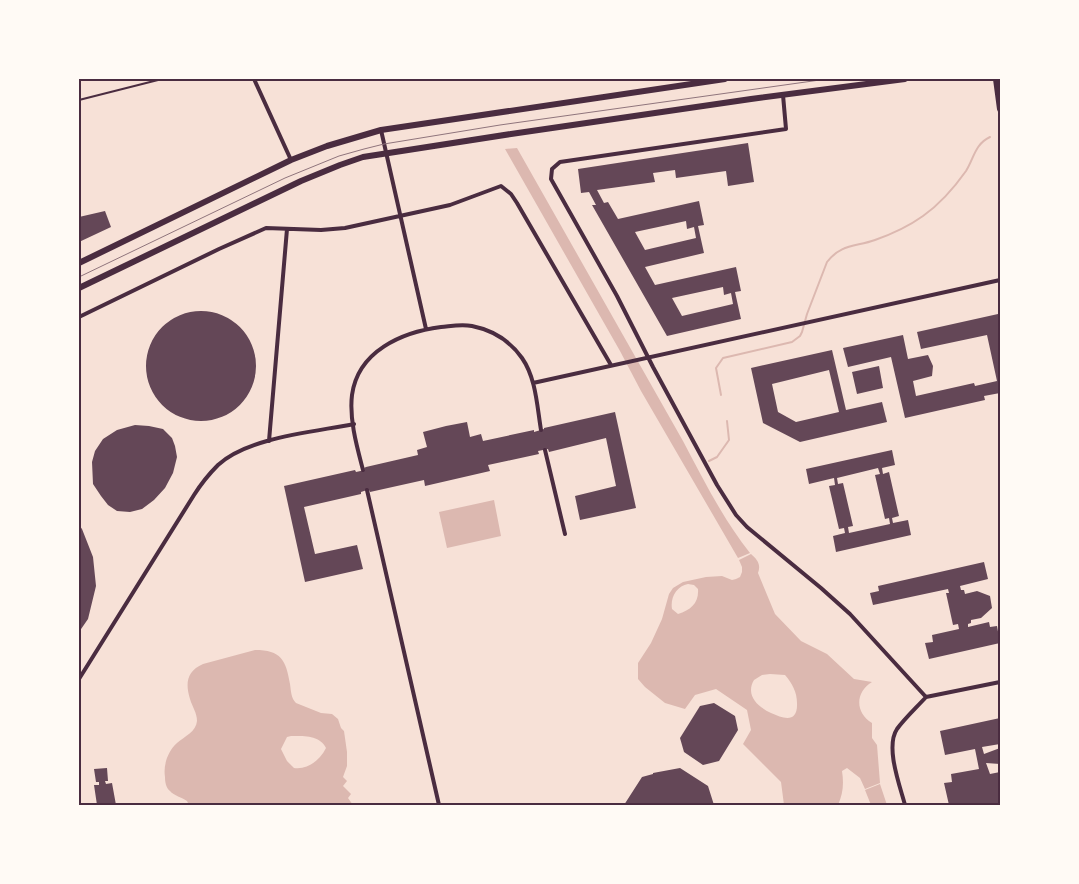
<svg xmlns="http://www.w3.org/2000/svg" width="1079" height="884" viewBox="0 0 1079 884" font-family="Raleway,sans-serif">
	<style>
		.water { fill: #dcb8b0; fill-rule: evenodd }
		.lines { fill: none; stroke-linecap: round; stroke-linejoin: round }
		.stream { stroke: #dcb8b0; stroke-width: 2 }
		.building { fill: #644757; fill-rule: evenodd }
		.service { stroke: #4a2c40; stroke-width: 2 }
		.minor { stroke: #4a2c40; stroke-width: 4 }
		.primary { stroke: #4a2c40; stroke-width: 6 }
		.tram { stroke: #8f747c; stroke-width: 1 }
		.neatline { fill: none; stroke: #4a2c40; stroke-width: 2 }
	</style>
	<rect width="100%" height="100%" fill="#f7e1d7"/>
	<path class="water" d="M517 148 683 441C703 479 723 519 750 553L738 558 641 391 620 351 505 149Z
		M494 500 501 536 447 548 439 512Z
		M751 554C758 560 761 565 758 573L775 614 801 641 827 654 854 679 872 682C855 692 855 713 872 723V738L877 745 880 783 865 789 860 778 847 768 842 771C844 784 843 794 838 805H784L781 782 743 744 751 730 747 710 716 689 695 695 685 709 665 703 645 687 638 679V663L651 643 662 619 669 594 673 588 683 582 706 577 722 576 732 580 736 579 740 577 742 572V567L739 560ZM688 584 694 585 698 589C699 603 691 610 678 614L672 609C670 597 677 586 688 584ZM770 674 785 675C792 683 797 692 797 703 798 723 784 719 771 713 758 707 745 695 754 680L762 675Z
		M255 650C281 650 286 660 290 684 291 691 291 698 296 703L321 713 332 714 338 719 341 728 344 731 347 752V766L343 777 347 781 343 786 351 794 348 798 353 805H189L187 801C182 797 174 796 170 791 166 788 165 782 165 777 163 765 168 751 177 743 185 736 196 732 197 721 197 713 192 706 190 699 185 683 187 671 203 664ZM291 736C303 736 320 735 326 748 320 760 308 770 294 768L287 761 281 749 287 737Z
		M880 784 887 805H871L865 790Z"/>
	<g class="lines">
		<path class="stream" d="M721 395 716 368 723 358 792 342 800 336 802 332 807 314 827 262C841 244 855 247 875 240 892 234 909 226 923 216 940 204 954 188 966 171 974 158 975 144 990 137
			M709 461 717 457 729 440 727 421"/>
	</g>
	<path class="building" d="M748 143 754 182 728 186 726 171 676 178 675 170 653 173 655 182 597 190 604 203 608 202 618 219 699 201 704 225 698 226 704 253 645 267 655 285 736 267 741 291 735 292 741 319 667 336 592 205H596L589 192 581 193 578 169ZM686 221 687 229 694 227 696 238 645 250 635 232ZM723 287 724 295 731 293 733 304 682 316 672 298Z
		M105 211 111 227 79 242V217Z
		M146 366a55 55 0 1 1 110 0a55 55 0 1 1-110 0Z
		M998 314 1000 324V393L984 396 985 400 905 418 891 357 848 367 843 348 903 335 908 359 928 355 933 366 932 376 913 381 916 396 974 383 975 386 997 381 987 335 921 349 917 332Z
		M832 350 846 410 882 402 887 422 800 442 763 423 751 368ZM829 370 839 412 796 422 778 412 772 384Z
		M879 366 883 388 857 394 852 372Z
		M615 412 636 508 580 520 575 496 616 486 606 438 549 452 548 449 538 451 539 454 488 465 490 471 425 486 424 480 370 492 369 490H367L361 492V494L304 507 315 554 357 545 363 569 305 582 284 486 355 470 356 472 365 470 364 468 366 467 418 455 417 450 427 447 423 432 446 426 467 422 470 437 481 434 483 441 534 430V432L544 429V428Z
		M135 425 149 426 163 429 172 438 175 446 177 457 173 473 165 488 154 500 142 509 130 512 117 511 108 505 101 496 93 484 92 462 95 451 103 439 117 430Z
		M892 450 895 465 882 468 883 474 889 472 899 516 892 518 893 523 908 520 911 535 836 552 833 536 845 533 844 528 839 529 829 486 835 485 834 478 809 484 806 469ZM878 468 880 474 875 475 885 519 889 518 890 524 849 533 848 527 853 526 843 483 838 484 837 478Z
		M79 525 82 529 93 557 96 586 88 619 79 632V606L81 599V588L79 576Z
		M984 562 988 579 960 586 961 590H964L965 594 977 591 990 596 992 608 981 618 971 620V623L968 624V627L989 622 990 627 997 626 1000 643 929 659 925 643 933 642 932 635 959 629 958 624 953 625 946 593H949L948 589 873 605 870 593 879 591 878 586Z
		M714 703 735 716 738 730 719 761 703 765 684 752 680 738 700 706Z
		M1000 718V744L982 747 984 754 1000 748V764L986 763 990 774 1000 772V805H949L944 783 952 782 951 774 979 769 975 749 945 755 940 731Z
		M107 768 108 781H105L106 784 112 783 116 805H97L94 785H99V782H96L94 769Z
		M680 768 708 786 714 805H624L642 777 653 774V773Z"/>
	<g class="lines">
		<path class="service" d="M79 100 162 79"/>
		<path class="minor" d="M254 79 291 160
			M783 95 786 129 560 162 552 169 551 179 617 296 653 367 717 485 736 515 747 527 821 588 850 614 926 697 1000 682
			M381 130 426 329
			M79 317 219 249 266 228 321 230 345 228 450 205 501 186 511 194 517 203 611 365
			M533 383 1000 280
			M269 441 287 229
			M545 450 565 534
			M363 470C357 447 349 419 352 395 358 351 402 332 441 327 452 326 461 324 472 326 492 330 510 341 522 358 536 378 537 406 541 430
			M367 490 439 805
			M79 679 194 495C201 484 209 474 218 465 249 437 314 432 354 424
			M905 805C900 786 885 747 897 729 905 718 917 707 926 697"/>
		<path class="primary" d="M996 79 1000 109
			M79 263 291 160 327 146 381 130 725 79
			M79 288 301 181 340 165 363 157 511 134 751 99 905 79"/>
		<path class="tram" d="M79 277 285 178 339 156 364 149 384 144 500 125 827 79"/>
	</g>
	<rect width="1079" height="884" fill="none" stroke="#fffaf5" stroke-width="160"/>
	<rect x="80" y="80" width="919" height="724" class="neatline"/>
</svg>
